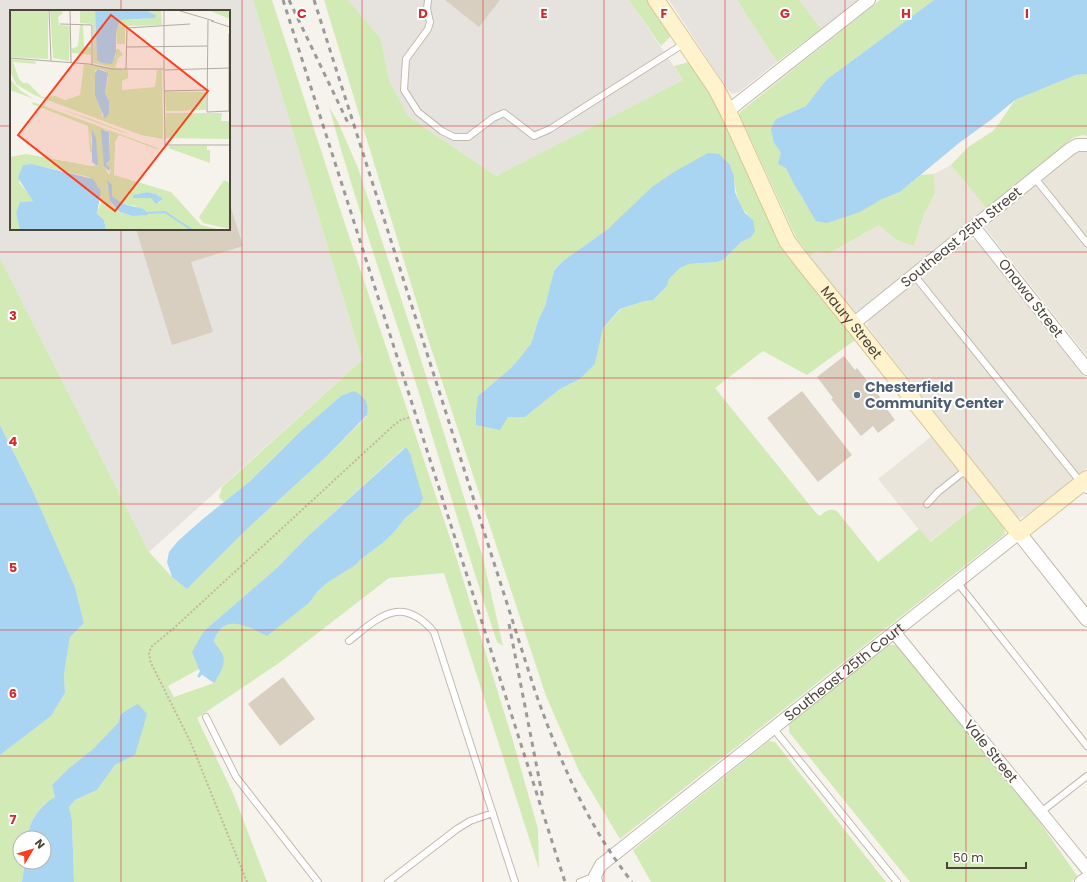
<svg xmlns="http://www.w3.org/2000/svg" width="1087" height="882" viewBox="0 0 1087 882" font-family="Poppins,sans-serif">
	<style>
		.residential { fill: #eae5da }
		.industrial { fill: #e6e2dd; fill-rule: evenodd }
		.green { fill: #d2eab5; fill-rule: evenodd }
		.water { fill: #a9d4f2 }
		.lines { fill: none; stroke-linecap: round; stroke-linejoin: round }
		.stream { stroke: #a9d4f2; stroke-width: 3 }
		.building { fill: #d8cfc1 }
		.service-casing { stroke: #c2bbae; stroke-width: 8 }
		.minor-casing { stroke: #c2bbae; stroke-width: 14 }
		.tertiary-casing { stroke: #c2bbae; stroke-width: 16 }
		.secondary-casing { stroke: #d6c79b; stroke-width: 18 }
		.path { stroke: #c4b79f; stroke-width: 2; stroke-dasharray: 2 2; stroke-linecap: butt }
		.service { stroke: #fff; stroke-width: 6 }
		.minor { stroke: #fff; stroke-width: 12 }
		.tertiary { stroke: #fff; stroke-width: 14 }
		.secondary { stroke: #fff3cd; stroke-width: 16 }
		.rail { stroke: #9a9a9a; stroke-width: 3; stroke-dasharray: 5 5; stroke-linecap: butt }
		.grid { fill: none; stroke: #d62828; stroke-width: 1; stroke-opacity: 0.55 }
		.service-dot { fill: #5c6f8a; stroke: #fff; stroke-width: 1.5 }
		.labels { text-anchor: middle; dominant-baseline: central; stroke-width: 4; stroke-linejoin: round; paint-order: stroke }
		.street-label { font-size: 14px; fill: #4b4439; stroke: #fff }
		.service-label { font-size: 14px; font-weight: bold; fill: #4e5e75; stroke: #fff; text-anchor: start }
		.inset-river { fill: none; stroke: #a9d4f2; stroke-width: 2 }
		.inset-road { fill: none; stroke: #b2ada4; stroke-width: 1 }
		.view { fill: #fc3f1d; fill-opacity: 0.15; stroke: #fc3f1d; stroke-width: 2 }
		.inset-edge { fill: none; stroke: #4b4439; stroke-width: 2 }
		.grid-label { font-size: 13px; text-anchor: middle; font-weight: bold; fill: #d62828; stroke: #fff; stroke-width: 4; stroke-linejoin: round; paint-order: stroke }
	</style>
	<rect width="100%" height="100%" fill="#f6f3ec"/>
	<path class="residential" d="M1082 151H1087V356L985 228 988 222 1075 152Z
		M951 165 987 209 855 313 810 256 817 251 828 254 879 225 896 240 914 246 924 214 935 193 934 174Z
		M969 239 976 240 1087 380V468L1026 516 1018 518 867 326 870 318Z
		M932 436 983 500 929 542 878 479Z"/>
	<path class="industrial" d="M0 0H253L362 360 149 552 0 258ZM11 11H229V229H11Z
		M348 0H629L683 80 496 176 408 116 389 80 381 39Z
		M669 0H737L777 62 739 92 732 94 728 90Z
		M799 0H858L821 29Z"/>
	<path class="green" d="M253 0H272L345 224 453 547 513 741 538 829 539 869 444 573 389 578 279 663 197 718 233 793 267 882H74L72 820 69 807 75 800 97 790 115 765 135 755 121 714 118 723 93 749 68 769 52 785 55 797C39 805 30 820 27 838H20V862H25L22 882H0V755L51 716 65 693 64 674 70 637 84 623 75 587 32 489 0 425V258L149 552 172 577 187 589 247 529 327 456 367 416 341 396 279 452 249 482 224 502 219 497 222 487 362 360ZM405 447 411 455 419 507 405 518 396 530 384 542 360 560 357 564 327 583 318 591 309 603 267 635C247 626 224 612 214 641 227 661 225 662 214 683L174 697 168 686 199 669 204 631 277 568 307 537Z
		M324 0H348L381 39 389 80 408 116 496 176 683 80 674 66 689 62 702 80 713 98 775 233 790 258 855 340 807 375 763 351 715 388 817 514 820 516C826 511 829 508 837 511L878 562 919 529 930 542 983 500 1004 528 1005 534 620 839 579 771 546 696 427 336ZM734 177C736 196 739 207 753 220L750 238 741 242 723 260 717 262 689 264 680 268 669 279 667 286 653 300 645 301 621 309 603 328 595 364 580 379 560 389 525 417H508L499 430 478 396 511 368 523 354 528 347 531 344 538 321 545 306 554 271 563 261 608 229Z
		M629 0H648L670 33V37L661 46Z
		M737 0H799L821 29 777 62Z
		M880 0H934L826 80 806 106 776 119 774 143 781 153 786 167 803 200H880L900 192 921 175 934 174 935 193 924 214 914 246 896 240 879 225 828 254 817 251 810 256 796 237 740 116V112Z
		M1087 74V136L1083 135 1073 138 987 209 951 165 968 147 993 131 1000 122 1015 100 1076 75Z
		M329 107 338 122 358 168 416 344 483 558 503 646 497 642C469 558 444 474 418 390 388 296 355 202 329 107Z
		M889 645H898L1041 824 1078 877 1071 882H910L789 732V724Z
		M769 741 775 742 886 882H651L633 850Z"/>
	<path class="water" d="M934 0H1087V74L1076 75 1015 100 992 119 959 143 900 192 880 200 860 212 827 223 816 221 794 184 786 168 778 164 781 153 774 143 771 129 776 119 806 106 826 80Z
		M708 153 719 154 730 165 734 177 735 192 738 199 745 213 753 220 755 231 750 238 741 242 723 260 717 262 689 264 680 268 669 279 667 286 653 300 645 301 620 309 603 328 595 364 580 379 560 389 525 417H508L500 430 476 425V413L478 396 511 368 523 354 528 347 531 344 538 321 545 306 554 271 563 261 608 229 652 187 674 172Z
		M354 391C365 397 369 402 367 415L327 456 247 529 187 589 172 577 167 562 169 552 178 541 204 518 249 482 300 432 341 396Z
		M0 425 32 489 75 587 84 623 70 637 64 674 65 693 51 716 0 755Z
		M406 447 411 455 412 461 423 498 419 507 405 518 396 530 384 542 360 560 357 564 327 583 318 591 309 603 267 636C248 626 223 612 214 641 216 645 221 651 223 655 226 665 219 675 214 683L201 674 192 652 204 631 277 568 307 537Z
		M137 704 140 706 147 714 135 755 115 765 97 790 75 800 69 807 72 820 74 882H22L25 862H44V838H27C30 820 39 806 55 797L52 785 68 769 93 749 118 723 121 714Z"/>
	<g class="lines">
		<path class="stream" d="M199 676 202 671"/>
	</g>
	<path class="building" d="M445 0H500L479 27Z
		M229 208H231L243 246 191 262 213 332 172 345 136 229H229Z
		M844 356 855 370 857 368 886 405 885 406 895 420 878 433 873 426 861 436 831 399 833 398 817 377Z
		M802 391 852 455 818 482 767 418Z
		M283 677 315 719 280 746 248 704Z"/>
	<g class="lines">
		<g class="service-casing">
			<path id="service" d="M428 0 427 9 430 22 428 29 406 59 404 90 418 112 442 131 454 137H468L493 118 504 113 534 136 550 129 685 43
				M1034 177 1087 243
				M914 275 1087 490
				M927 504 938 492 967 469
				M957 582 1087 746
				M349 641C379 617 401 594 434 632L515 882
				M206 717 236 777 318 882
				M773 728 897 882
				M1041 812 1087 776
				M388 882 457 829 470 821 493 813
				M580 882 595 876"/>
		</g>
		<g class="minor-casing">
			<g id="minor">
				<path d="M728 111 869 0"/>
				<path d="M974 227 1087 369"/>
				<path d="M853 324 1070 149 1077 145H1087"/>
				<path d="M894 632 1087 869"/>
				<path id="s1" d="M596 882 595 876 601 865 1019 533"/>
				<path d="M1081 882 1087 878"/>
			</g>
		</g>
		<g class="tertiary-casing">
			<path id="tertiary" d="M1019 533 1087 619"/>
		</g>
		<g class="secondary-casing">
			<g id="secondary">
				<path id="s2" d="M656 0 716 88 728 111 787 241 803 262 853 324 1019 533 1087 479"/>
			</g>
		</g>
		<path class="path" d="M247 882 191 743 151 663 149 654 151 647 174 628 394 425 401 420 411 417"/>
		<use href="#service" class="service"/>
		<use href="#minor" class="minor"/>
		<use href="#tertiary" class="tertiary"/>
		<use href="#secondary" class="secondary"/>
		<path class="rail" d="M283 0 565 882
			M289 0 348 123
			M314 0 535 691C559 759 587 825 632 882
			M509 624 543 799"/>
	</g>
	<path class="grid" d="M121 0V11M242 0V882M362 0V882M483 0V882M604 0V882M725 0V882M845 0V882M966 0V882M0 126H11M229 126H1087M121 229V882M0 252H1087M0 378H1087M0 504H1087M0 630H1087M0 756H1087"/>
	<circle class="service-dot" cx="857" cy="395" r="4"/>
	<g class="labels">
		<g class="street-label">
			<text transform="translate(961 237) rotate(-39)">Southeast 25th Street</text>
			<text transform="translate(1031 298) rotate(52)">Onawa Street</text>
			<text stroke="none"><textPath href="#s2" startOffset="379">Maury Street</textPath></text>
			<text stroke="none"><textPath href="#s1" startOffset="329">Southeast 25th Court</textPath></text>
			<text transform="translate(991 751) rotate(51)">Vale Street</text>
		</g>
		<g class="service-label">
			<text x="865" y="387">Chesterfield<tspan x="865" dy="16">Community Center</tspan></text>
		</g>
	</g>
	<g transform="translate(10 10)">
		<rect width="220" height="220" fill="#f6f3ec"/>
		<path d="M0 0H38V49L0 47ZM40 0H52L53 3 48 7 49 15 60 16 59 51 43 48ZM70 0H85L87 50 93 53 105 48 106 39H109L113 45 108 48 105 58 83 53V14L70 13ZM135 0H151L152 15 118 16 115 19V34H107L106 22 110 10 135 9 146 5ZM198 0H220V9ZM70 15H73L74 37H81V45L62 43 61 39 68 36ZM0 49 25 51 26 54 3 52 9 69 13 73H18L32 87 45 86 55 90 70 85 74 54 118 60V68L112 71V80L145 77 147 60H152L153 129 131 125 24 85 6 74 0 61ZM90 59 95 61 98 68 95 83 99 91V103L92 106 91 96 85 85V60ZM0 69 10 80 24 89 0 80ZM155 82H196V100L156 101ZM23 92 145 137 149 140 109 125 105 132 104 165 161 182 191 215 211 220H96L94 210 87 204 91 192 89 177 79 167 22 154 13 155 9 173 20 185 23 191 10 192 6 203 10 220H0V147L16 144 81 156 88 155 80 121 82 143 80 142 78 116 22 94ZM93 119 99 121 100 127V150L96 154 101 160 99 165 96 160ZM97 174 102 178V186L113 194 126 196 130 204 122 206 110 202 101 193ZM137 182 146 184 153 189 149 193 141 188H125L127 184ZM48 98 81 109 122 125 109 121ZM156 103H212L211 111H220V129L155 128ZM160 136H197V140H200V153L158 138ZM214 170 220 173V219L193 213 189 207Z" fill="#d2eab5" fill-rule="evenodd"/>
		<path d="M85 0H135L146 5 145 8 110 10 106 22V42L102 54 92 53 87 50ZM88 59 98 63 95 83 99 91V103L95 109 85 85V63ZM82 119 86 128 88 155H86L82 152ZM91 119 99 122 100 150 96 154 100 158 99 161 94 156ZM22 154 83 169 91 181 87 204 94 210 96 220H10L6 203 10 192 23 191 8 168 13 155ZM97 170 102 175V186L113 194 134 199 138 205 122 206 110 202 100 191ZM137 182 146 184 153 189 146 194 141 188H123V185Z" fill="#a9d4f2"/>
		<path class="inset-river" d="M136 203 155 202 182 220"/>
		<path class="inset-road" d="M39 0 41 51M60 0 61 52M167 0 204 11M198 10 197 102 220 101M201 11 220 17M50 14 82 15V54M219 24V101M116 37 197 36M0 48 79 54 102 59H154V0M220 58 154 60 155 135H220M116 59 117 18 180 14M154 81 197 80"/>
		<path class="view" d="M101 5 198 81 105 201 8 125Z"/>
		<rect width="220" height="220" class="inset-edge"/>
	</g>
	<g class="grid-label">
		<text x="302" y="18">C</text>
		<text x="423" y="18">D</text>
		<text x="544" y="18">E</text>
		<text x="664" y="18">F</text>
		<text x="785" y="18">G</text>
		<text x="906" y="18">H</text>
		<text x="1027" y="18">I</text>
		<text x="13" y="320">3</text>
		<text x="13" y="446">4</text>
		<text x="13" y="572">5</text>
		<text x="13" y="698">6</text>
		<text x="13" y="824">7</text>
	</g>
	<g transform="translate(32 850) rotate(52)"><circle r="19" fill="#ffffff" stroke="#b7b4b0"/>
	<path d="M0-3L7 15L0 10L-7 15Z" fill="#fc3f1d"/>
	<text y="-6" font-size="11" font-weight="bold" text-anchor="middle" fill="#4b4439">N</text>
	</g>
	<path d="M947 862v6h79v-6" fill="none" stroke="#4b4439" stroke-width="2"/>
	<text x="953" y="862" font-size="12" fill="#4b4439" stroke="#ffffff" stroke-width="3" paint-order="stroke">50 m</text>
</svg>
